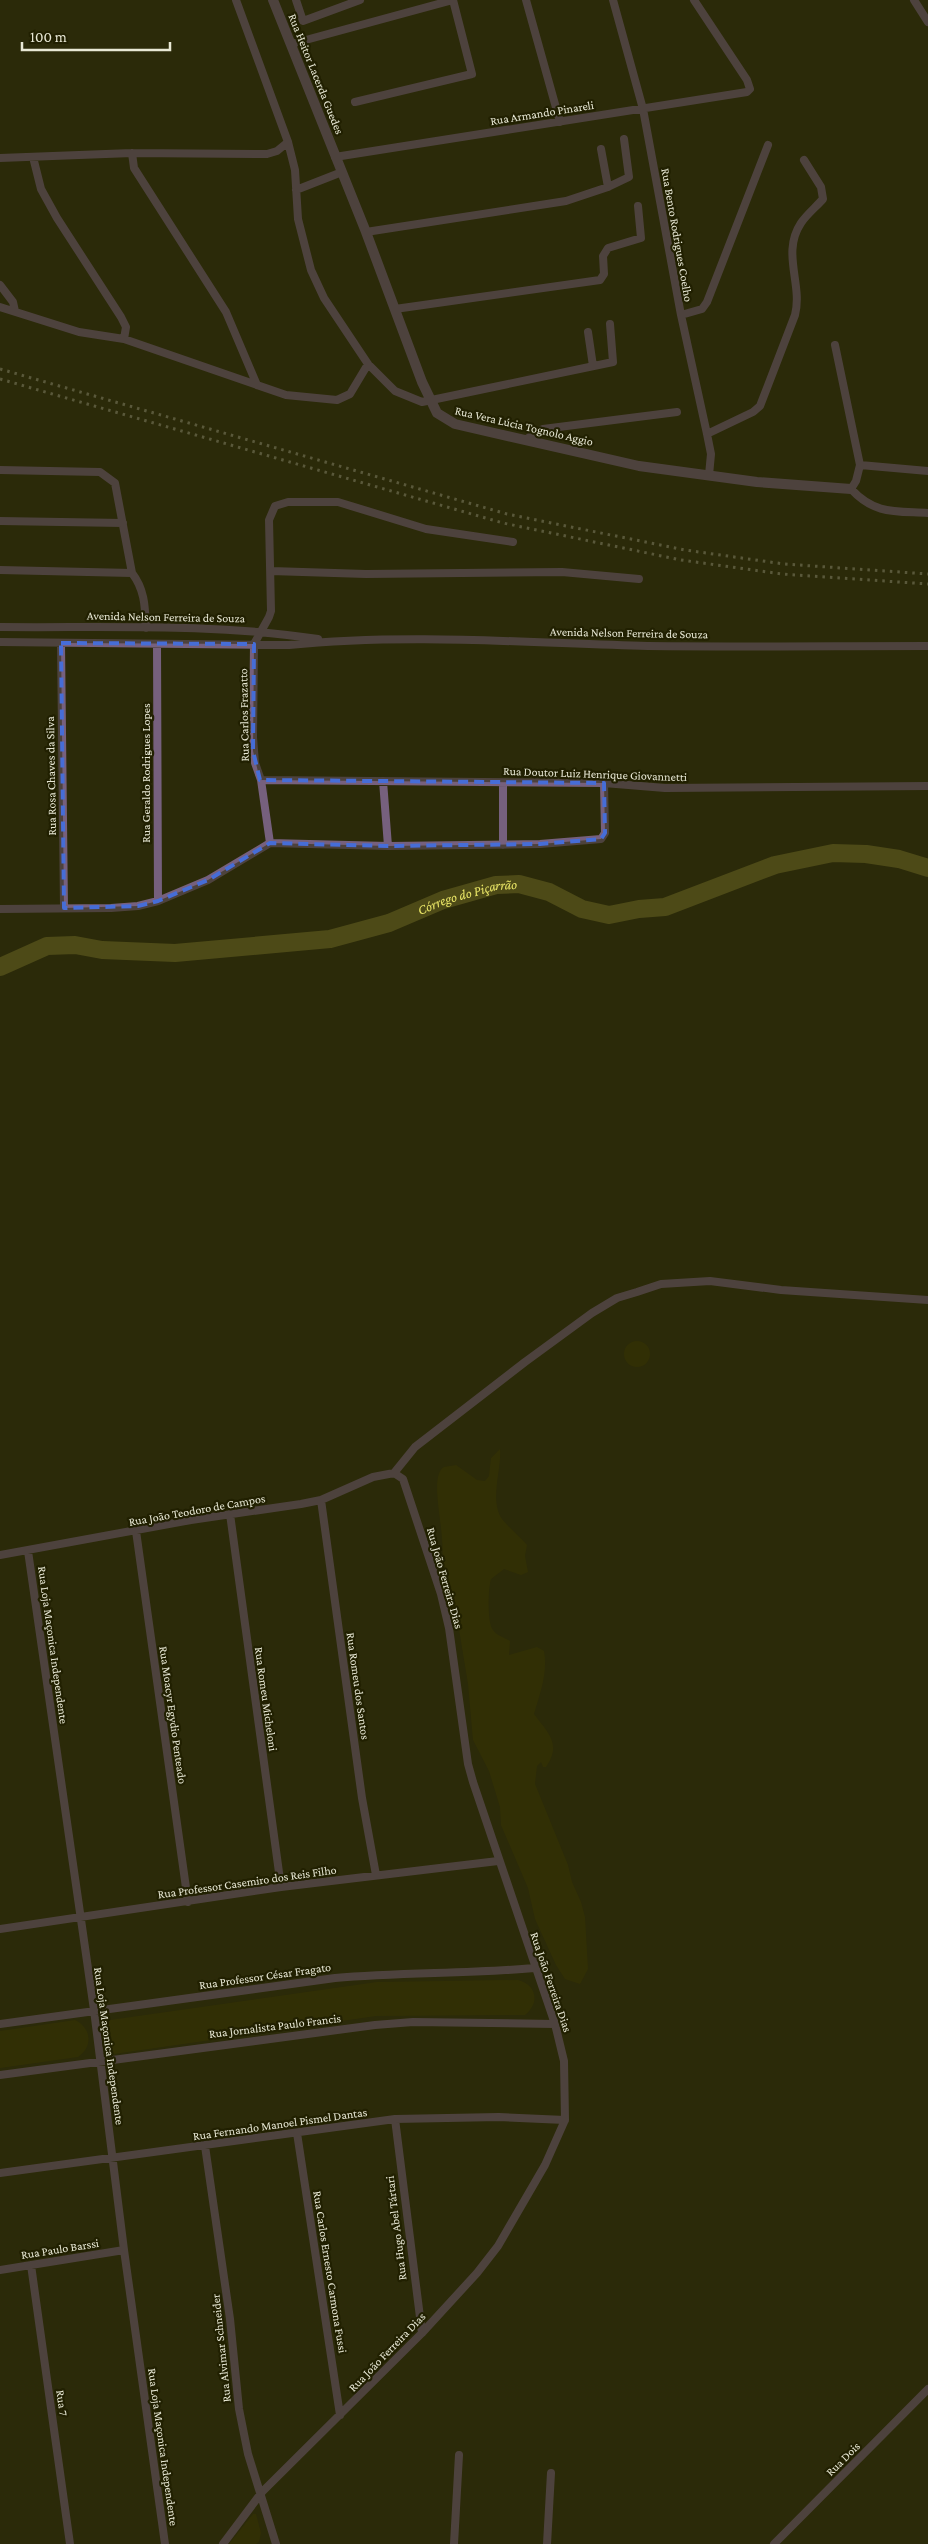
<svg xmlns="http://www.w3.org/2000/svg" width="928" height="2544" viewBox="0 0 928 2544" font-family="'Crimson Pro',serif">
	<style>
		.green { fill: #383601 }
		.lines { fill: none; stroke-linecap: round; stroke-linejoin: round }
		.river { stroke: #757229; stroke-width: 18 }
		.minor { stroke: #76607d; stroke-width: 8 }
		.tertiary { stroke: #76607d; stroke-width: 10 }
		.rail { stroke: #909076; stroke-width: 3; stroke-dasharray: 2.5 5; stroke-linecap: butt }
		.marked { fill: none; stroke: #466dd7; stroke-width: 4; stroke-dasharray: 10 6; stroke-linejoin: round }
		.labels { text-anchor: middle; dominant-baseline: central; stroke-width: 4.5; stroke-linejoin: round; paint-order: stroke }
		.street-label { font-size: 12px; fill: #e8e8d5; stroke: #212001 }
		.water-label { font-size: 14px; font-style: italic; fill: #eae667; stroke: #212001 }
	</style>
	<rect width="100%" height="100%" fill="#2b2a09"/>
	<path class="green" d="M624 1354a13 13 0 1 1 26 0a13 13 0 1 1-26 0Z
		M500 1449C502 1469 489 1500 502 1519 509 1528 519 1536 527 1545L525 1556 528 1572 521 1575 504 1569 491 1579C488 1588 487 1623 493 1630 496 1635 505 1638 510 1641L509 1655 537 1647 544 1651C548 1673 540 1693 534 1714 548 1733 562 1744 546 1767H543L541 1762 537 1766 535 1784 568 1865 572 1882 581 1902 585 1917 588 1969 580 1984 565 1979 556 1965 535 1919 528 1888 501 1825 500 1807 489 1771 473 1740 468 1684 459 1629 438 1574C453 1550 425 1478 444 1467 447 1466 453 1466 456 1465L477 1480 485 1481 489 1476 491 1458Z
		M518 1980C537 1985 540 2003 525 2015L376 2016 114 2054C102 2045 100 2032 110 2020L377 1982Z
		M75 2020C92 2028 93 2047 78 2057L0 2068V2031Z
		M253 2514H256L261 2533 259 2542 256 2544H229Z"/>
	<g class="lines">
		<path class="river" id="s1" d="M0 967 47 946 75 945 102 950 175 953 330 939 389 923 443 900 496 885 519 884 549 892 582 909 609 915 639 909 665 907 775 865 833 853 866 854 899 859 928 868"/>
		<path class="minor" d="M236 0 288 142 295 170 298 219 311 270 324 298 368 364 395 391 422 402 613 362 610 324
			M296 0 303 21 360 0
			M526 0 560 122
			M613 0 643 109 681 315 707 434 711 454 709 475
			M914 0 928 22
			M291 44 453 0 472 74 355 102
			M601 149 608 187
			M132 153 134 168 226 312 257 385
			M33 157 41 189 57 218 121 317 126 327 124 339
			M335 157 747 92 750 89 747 80 694 0
			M0 158 132 153 267 154 277 151 288 142
			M296 190 342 172
			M366 232 566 201 608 187 629 177 624 139
			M0 285 13 302 15 311
			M0 307 79 332 124 339 286 395 337 400 350 394 368 364
			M395 309 600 280 604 274 603 256 608 248 641 238 638 206
			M681 315 702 309 707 302 768 145
			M588 332 593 366
			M835 345 860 465 856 481 851 489C875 515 896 511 928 513
			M707 434 753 412 760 406 795 315C803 284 781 253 801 223 807 214 816 207 823 199L821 187 804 160
			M525 440 543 429 677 412
			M860 465 928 471
			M0 470 100 472 115 483 132 573C145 590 145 607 146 628
			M0 521 123 523
			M0 570 132 573
			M271 571 366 574 562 572 639 579
			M0 627C106 628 213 623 318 639
			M0 642 289 645C407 633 529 643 648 646 741 647 835 646 928 646
			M61 643 64 908
			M157 644 158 901
			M261 780 604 783 665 788 928 786
			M383 781 388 846
			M270 843 261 780 255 763 253 737 254 644 269 617 271 611 269 520 275 506 288 502H338L426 529 513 542
			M503 845V783
			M0 909 111 908 138 906 158 901 208 880 270 843 388 846 540 844 601 839 605 833 604 783
			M394 1473 415 1447 525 1362 592 1313 617 1298 637 1292 661 1284 710 1281 781 1290 928 1300
			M321 1500 362 1798 376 1875
			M230 1514 281 1887
			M136 1531 188 1902
			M28 1551 94 2010 124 2250 165 2544
			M0 1555 191 1520 301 1504 321 1500 373 1477 394 1473
			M0 1929 281 1887 498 1861
			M0 2024 335 1978C402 1972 468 1974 534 1968
			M0 2075 375 2025 413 2022 555 2024
			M395 2119 422 2333
			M297 2133 340 2415
			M205 2146 230 2319 239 2409 248 2454 276 2544
			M0 2173 395 2119 499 2117 565 2120
			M31 2265 70 2544
			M0 2270 124 2250
			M223 2544 262 2492 422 2333 477 2273 498 2246 545 2165 565 2120 564 2061 555 2024 473 1782 468 1764 449 1628 441 1594 403 1479 394 1473
			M454 2544 459 2455
			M547 2544 551 2473
			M774 2544 928 2389"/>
		<path class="tertiary" d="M273 0 366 232 422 382 437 413 455 424 639 466 757 482 851 489"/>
		<path class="rail" d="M0 369 507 514 685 550 784 564 928 574
			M0 379 503 523 681 560 782 574 928 584"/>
	</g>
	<path d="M0 0H928V2544H0ZM61 643 254 644 253 751 260 780 604 783 605 833 601 839 540 844 388 846 270 843 208 880 158 901 138 906 64 908Z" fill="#2b2a09" fill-opacity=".55" fill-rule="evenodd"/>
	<path class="marked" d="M61 643 254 644 253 751 260 780 604 783 605 833 601 839 540 844 388 846 270 843 208 880 158 901 138 906 64 908Z"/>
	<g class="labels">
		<g class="street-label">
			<text transform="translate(316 74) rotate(68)">Rua Heitor Lacerda Guedes</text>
			<text transform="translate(542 113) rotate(-9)">Rua Armando Pinareli</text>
			<text transform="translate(677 235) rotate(80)">Rua Bento Rodrigues Coelho</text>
			<text transform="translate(524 426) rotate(13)">Rua Vera Lúcia Tognolo Aggio</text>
			<text transform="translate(166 617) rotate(1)">Avenida Nelson Ferreira de Souza</text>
			<text transform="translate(629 633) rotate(1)">Avenida Nelson Ferreira de Souza</text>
			<text transform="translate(244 715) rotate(-91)">Rua Carlos Frazatto</text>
			<text transform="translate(146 773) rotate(-90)">Rua Geraldo Rodrigues Lopes</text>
			<text transform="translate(595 774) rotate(2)">Rua Doutor Luiz Henrique Giovannetti</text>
			<text transform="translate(51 776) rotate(-91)">Rua Rosa Chaves da Silva</text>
			<text transform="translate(197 1510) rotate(-10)">Rua João Teodoro de Campos</text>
			<text transform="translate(445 1578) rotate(74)">Rua João Ferreira Dias</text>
			<text transform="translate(53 1645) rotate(82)">Rua Loja Maçonica Independente</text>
			<text transform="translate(358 1686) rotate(82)">Rua Romeu dos Santos</text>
			<text transform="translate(266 1699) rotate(82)">Rua Romeu Micheloni</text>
			<text transform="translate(173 1715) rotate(82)">Rua Moacyr Egydio Penteado</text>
			<text transform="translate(247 1882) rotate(-8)">Rua Professor Casemiro dos Reis Filho</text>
			<text transform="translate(265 1976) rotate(-8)">Rua Professor César Fragato</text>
			<text transform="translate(551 1982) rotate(71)">Rua João Ferreira Dias</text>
			<text transform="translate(275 2026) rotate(-7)">Rua Jornalista Paulo Francis</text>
			<text transform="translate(109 2046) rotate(82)">Rua Loja Maçonica Independente</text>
			<text transform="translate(280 2124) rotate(-8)">Rua Fernando Manoel Pismel Dantas</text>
			<text transform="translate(396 2228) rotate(-97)">Rua Hugo Abel Tártari</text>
			<text transform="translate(60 2249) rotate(-9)">Rua Paulo Barssi</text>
			<text transform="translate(330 2272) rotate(81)">Rua Carlos Ernesto Carmona Fussi</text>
			<text transform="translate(221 2348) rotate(-96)">Rua Alvimar Schneider</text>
			<text transform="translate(387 2352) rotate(-46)">Rua João Ferreira Dias</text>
			<text transform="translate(62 2403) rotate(82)">Rua 7</text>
			<text transform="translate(163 2447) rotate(82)">Rua Loja Maçonica Independente</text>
			<text transform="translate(843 2459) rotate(-45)">Rua Dois</text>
		</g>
		<g class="water-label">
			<text stroke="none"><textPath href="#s1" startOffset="480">Córrego do Piçarrão</textPath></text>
		</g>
	</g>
	<path d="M22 42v8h148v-8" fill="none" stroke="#e8e8d5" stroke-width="2.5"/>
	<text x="30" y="42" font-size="15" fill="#e8e8d5" stroke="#212001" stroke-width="4" paint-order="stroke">100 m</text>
</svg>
